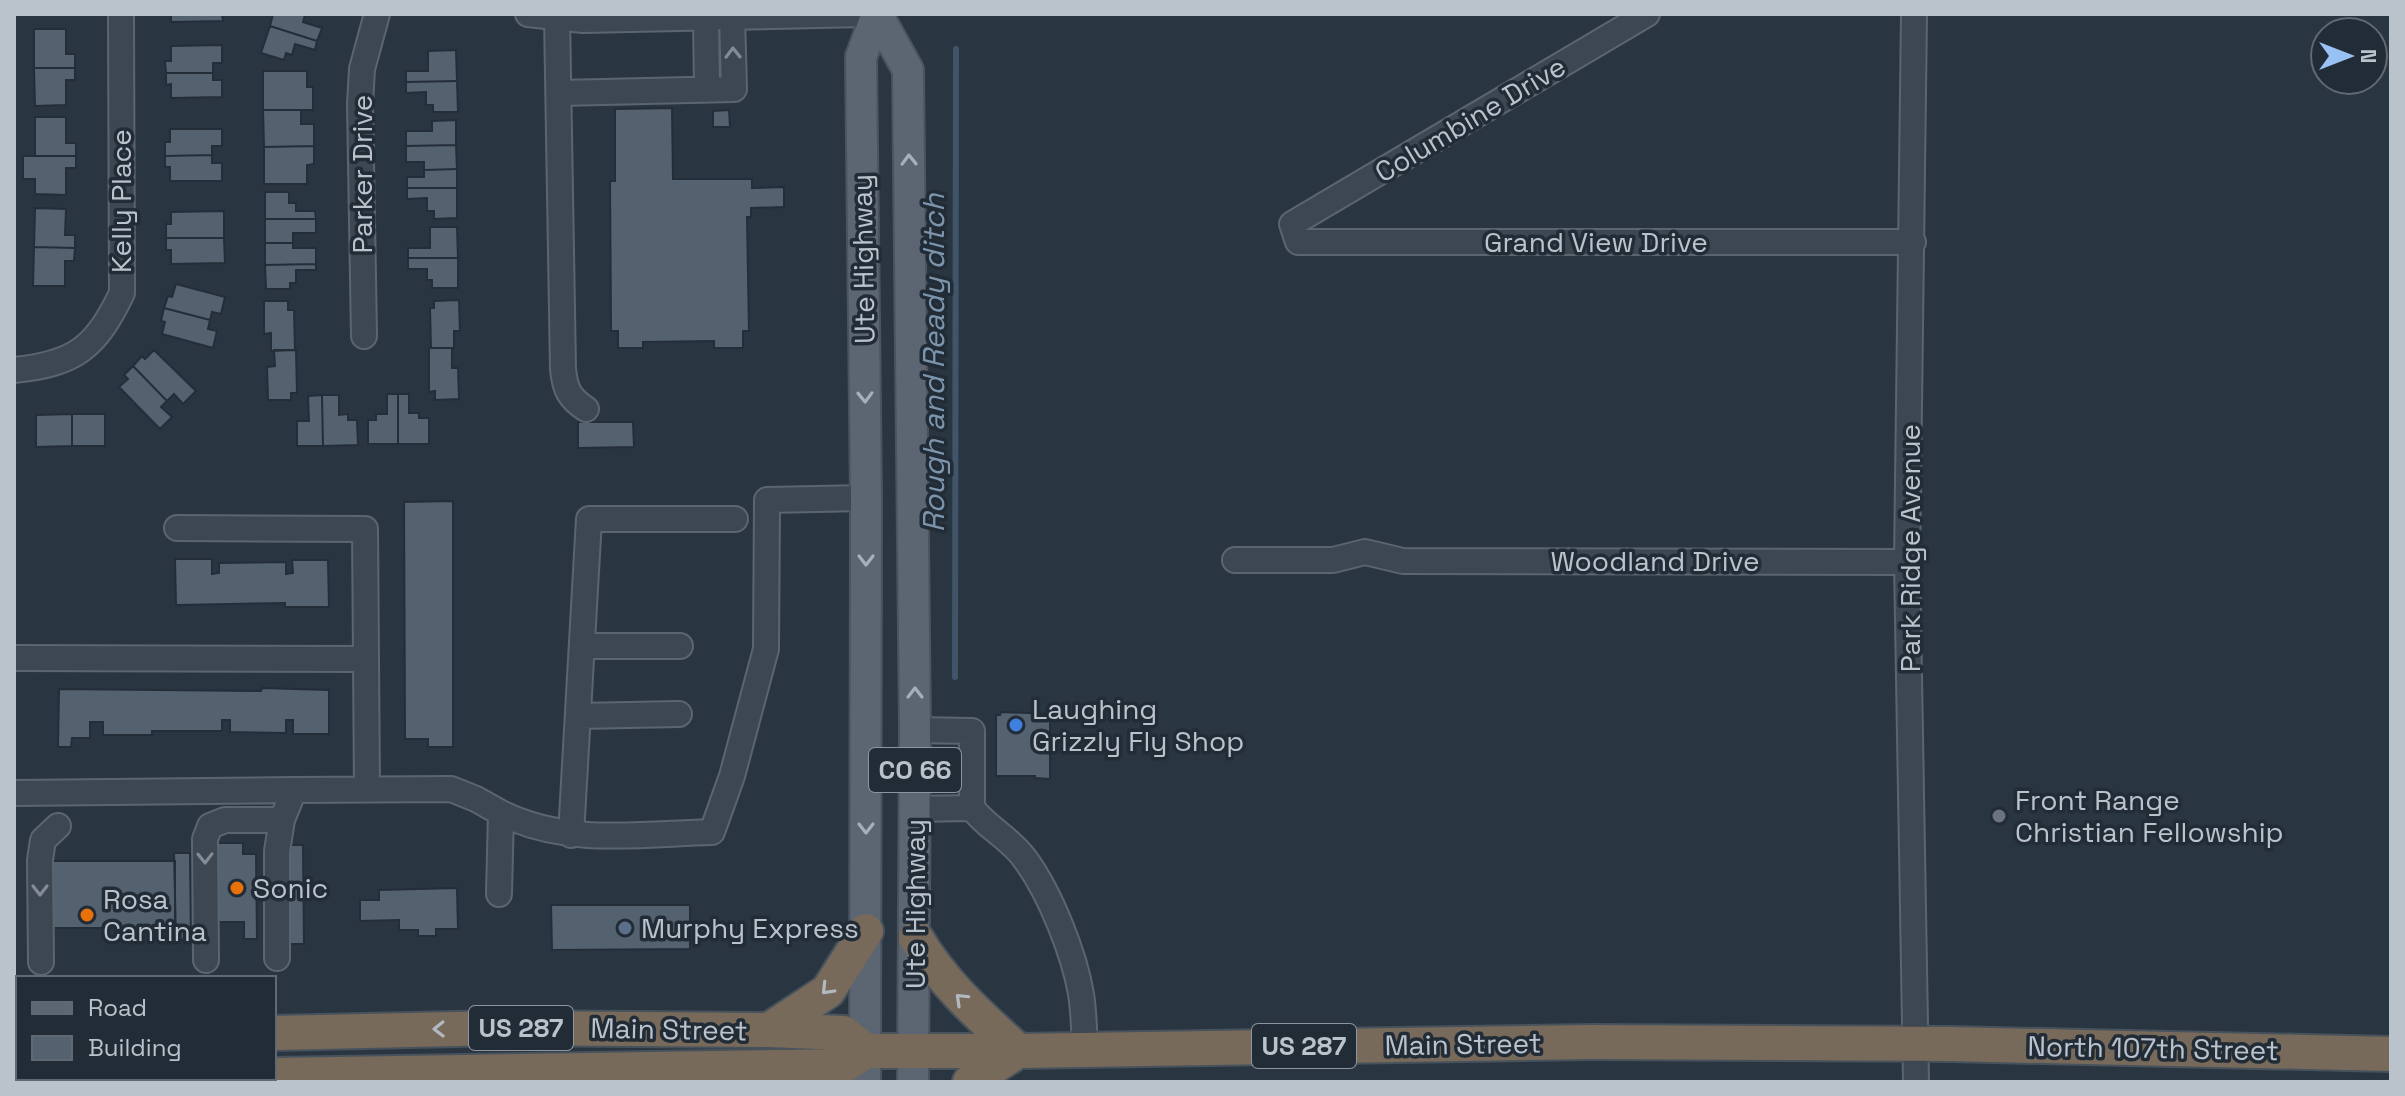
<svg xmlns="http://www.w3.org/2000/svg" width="2405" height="1096" viewBox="0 0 2405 1096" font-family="'Space Grotesk',sans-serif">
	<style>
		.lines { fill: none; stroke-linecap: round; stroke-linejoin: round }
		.stream { stroke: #40556a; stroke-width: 6 }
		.building { fill: #54616f; stroke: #242e39; stroke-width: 2 }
		.minor-casing { stroke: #5b656f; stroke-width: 28 }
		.major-casing { stroke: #4a535e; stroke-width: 34 }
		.highway-casing { stroke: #48525c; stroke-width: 38 }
		.minor { stroke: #3d4752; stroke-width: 24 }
		.major { stroke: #5b6672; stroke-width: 30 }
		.highway { stroke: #776a5b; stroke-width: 34 }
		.oneway { stroke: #828b95 }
		.oneway2 { stroke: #a7b0ba }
		.oneway3 { stroke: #b3b9c1 }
		.shop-dot { fill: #3f7fe0; stroke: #222c37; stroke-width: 3 }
		.worship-dot { fill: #6b7280; stroke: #222c37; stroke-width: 3 }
		.food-dot { fill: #e8710a; stroke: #222c37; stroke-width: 3 }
		.service-dot { fill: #5c6f8a; stroke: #222c37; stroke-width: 3 }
		.labels { text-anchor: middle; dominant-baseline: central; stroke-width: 7; stroke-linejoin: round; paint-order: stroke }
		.shield { fill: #222c37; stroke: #8c959f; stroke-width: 2 }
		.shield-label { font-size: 26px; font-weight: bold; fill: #bac2cc }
		.street-label { font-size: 28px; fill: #bac2cc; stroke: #222c37 }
		.poi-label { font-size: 28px; fill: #bac2cc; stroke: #222c37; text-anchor: start }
		.water-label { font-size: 30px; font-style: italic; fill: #7d95ac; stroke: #222c37 }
	</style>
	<rect width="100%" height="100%" fill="#293642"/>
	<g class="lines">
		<path class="stream" d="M955 677 956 49"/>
	</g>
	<path class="building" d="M171 14H222L223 21 171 22Z
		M273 14 305 15 303 22 322 28 317 41 270 26Z
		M270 26 317 41 315 50 295 44 292 55 286 53 284 60 261 53Z
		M34 29H66V54H75V68H34Z
		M222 45V63H213V73H166L165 61H171V46Z
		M456 50 457 81 406 82V71H428V51Z
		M34 68H75V80H66V105L35 106Z
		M263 71H307V87H313V110H263Z
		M166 73H213V80H222V97L171 98V84L166 85Z
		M457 81 458 112H433V105H426V92L406 93V82Z
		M672 108 673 179H752V188L784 187V207L751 208V217H747L749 331H743V348H714V341L643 342V348H618V331H611L610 181H615V109Z
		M263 110H301V124H314V146L264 147Z
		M729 110 730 127H713V111Z
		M35 117H66V143H76V156H35Z
		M456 120V145L406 146V131H432V121Z
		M170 129H222V146H212V155L165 156V142H170Z
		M456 145 457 169 424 170V162H406V146Z
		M314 146V164L307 165V184H264V147Z
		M212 155V163H222V181H170V167H165V156Z
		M23 156H76V168H66V195L35 194V179H23Z
		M457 169V188H407V177H424V170Z
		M407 188H457V218L434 219V211H427V198L407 199Z
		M265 192H289V203H296V211H315L316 219H265Z
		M35 208 66 209 65 235H75V248L34 247Z
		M224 211V238H166V224H171V212Z
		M265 219H316V233H293V243H265Z
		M430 227H457L458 258H408V248H430Z
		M166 238H224L225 263 171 264V250H166Z
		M265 243H293V248H316V264L265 265Z
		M34 247 75 248 74 261H65V286H33Z
		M408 258H458V288H432V280H427V269H408Z
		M316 264V270H296V283H290V289H266L265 265Z
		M176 284 225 297 221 314 212 312 210 320 164 308 168 296 172 297Z
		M459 300 460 331H454V348H431L430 308H434V301Z
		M264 301H288V310H294L295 350 271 351V333L264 334Z
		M164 308 210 320 208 329 217 331 213 348 162 334 165 322 161 321Z
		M429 348H452V368H458L459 399 435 400V391L429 392Z
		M154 350 196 391 183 404 174 394 167 401 133 366 142 356 145 359Z
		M274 350H296L297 393H291V400H268L267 367 275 366Z
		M133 366 167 401 161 407 172 417 160 429 119 387 128 379 124 375Z
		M387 394H398V444H368V420H376V414H387Z
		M398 394H409V413H419V418H429V444H398Z
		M322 395 323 446H297V421H309L308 396Z
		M322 395H339V415L348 414V420H357L358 445 323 446Z
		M72 414V446L36 447V415Z
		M72 414H105V446H72Z
		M578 422H633L634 447 578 448Z
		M453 501V747H428V739H405L404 502Z
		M175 559H212V574L219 573V563L286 562V574L293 573 292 560H328L329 607H285V603L176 605Z
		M262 688 329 690V734H293V720H286V733L230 732V720H222V731H152V735H103V722H90V738H72L71 747H58L59 689 261 691Z
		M1001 712 1050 714V779L1035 778V776H996V715H1000Z
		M217 843H243V854H256L257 939H244V922H217Z
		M288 845H303L304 944H289Z
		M174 853H190L191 939 176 940Z
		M49 861H175V928H49Z
		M457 888 458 929H436V936H418V930H399V920L360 921V900H379V890Z
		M551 905H690V949L552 950Z"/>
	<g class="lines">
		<g class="minor-casing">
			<path id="minor" d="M528 14 583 20 864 14
				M1647 14 1292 224 1298 242H1913
				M1914 14 1907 562 1916 1082
				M557 17 563 369C565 389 569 398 586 409
				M706 17 707 88
				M559 93 734 89 732 17
				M364 336 360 104 362 69 377 14
				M14 370C76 364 96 347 122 293L121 14
				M177 528 365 529 366 659
				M1235 560H1333L1365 552 1403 561 1907 562
				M582 646H680
				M14 658 366 659 367 789
				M578 716 679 714
				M294 790 451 789 476 799 501 813 499 894
				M14 793 294 790 282 820 277 851V958
				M972 808C987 828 1010 838 1025 859 1050 893 1074 953 1081 994 1084 1012 1084 1031 1085 1050
				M915 809 972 808V731L915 730
				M501 813C567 846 640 834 712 832L732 776 766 649 767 500 866 498
				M571 835 589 519H735
				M206 960 205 839 210 826 225 820H282
				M41 962 40 860 43 840 58 826"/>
		</g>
		<g class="major-casing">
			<path id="major" d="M877 14 908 70 915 730 913 1082
				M865 1082 866 498 861 57 877 14"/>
		</g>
		<g class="highway-casing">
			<path id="highway" d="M916 938C945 986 977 1013 1018 1051
				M769 1030 828 991 866 931
				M274 1033 500 1028 769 1030 843 1033 866 1051
				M14 1050 18 1048
				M274 1075 843 1066 866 1051H1018L1591 1042 1951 1044 2391 1054
				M970 1082 1018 1051"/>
		</g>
		<use href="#minor" class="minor"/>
		<use href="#major" class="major"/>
		<use href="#highway" class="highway"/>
	</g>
	<defs><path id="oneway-chevron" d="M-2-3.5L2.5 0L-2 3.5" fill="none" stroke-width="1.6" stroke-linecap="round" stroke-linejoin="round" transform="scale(2)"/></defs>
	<g class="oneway">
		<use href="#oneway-chevron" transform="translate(733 53) rotate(-91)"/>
		<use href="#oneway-chevron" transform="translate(205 858) rotate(89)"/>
		<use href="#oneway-chevron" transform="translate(40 890) rotate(90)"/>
	</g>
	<g class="oneway2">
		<use href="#oneway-chevron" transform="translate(909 160) rotate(-91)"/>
		<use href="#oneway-chevron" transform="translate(865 397) rotate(89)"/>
		<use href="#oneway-chevron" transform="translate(866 560) rotate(90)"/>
		<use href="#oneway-chevron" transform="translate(915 693) rotate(-90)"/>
		<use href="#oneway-chevron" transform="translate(866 828) rotate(90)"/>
	</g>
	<g class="oneway3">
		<use href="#oneway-chevron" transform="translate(827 989) rotate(134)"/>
		<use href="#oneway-chevron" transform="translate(961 999) rotate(-136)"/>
		<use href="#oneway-chevron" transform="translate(439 1029) rotate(179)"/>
	</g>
	<circle class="shop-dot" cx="1016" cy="725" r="8"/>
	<circle class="worship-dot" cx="1999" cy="816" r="8"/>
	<g class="food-dot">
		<circle cx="237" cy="888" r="8"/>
		<circle cx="87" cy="915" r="8"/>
	</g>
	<circle class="service-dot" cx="625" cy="928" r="8"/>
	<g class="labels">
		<g class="shield">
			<rect x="869" y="748" width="92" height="44" rx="6"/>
			<rect x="469" y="1006" width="104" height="44" rx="6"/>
			<rect x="1252" y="1024" width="104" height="44" rx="6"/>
		</g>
		<g class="shield-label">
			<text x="915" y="770">CO 66</text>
			<text x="521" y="1028">US 287</text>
			<text x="1304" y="1046">US 287</text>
		</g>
		<g class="street-label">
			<text transform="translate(1470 119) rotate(-31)">Columbine Drive</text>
			<text transform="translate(362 174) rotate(-90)">Parker Drive</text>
			<text transform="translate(121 201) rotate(-90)">Kelly Place</text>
			<text x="1596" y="242">Grand View Drive</text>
			<text transform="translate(863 259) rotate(-91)">Ute Highway</text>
			<text transform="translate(1910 548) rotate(-90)">Park Ridge Avenue</text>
			<text x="1655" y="561">Woodland Drive</text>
			<text transform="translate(915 904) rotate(-90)">Ute Highway</text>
			<text transform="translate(669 1029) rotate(1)">Main Street</text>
			<text transform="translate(1463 1044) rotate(-1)">Main Street</text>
			<text transform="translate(2153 1048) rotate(1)">North 107th Street</text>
		</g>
		<g class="poi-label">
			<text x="1032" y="709">Laughing<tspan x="1032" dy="32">Grizzly Fly Shop</tspan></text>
			<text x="2015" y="800">Front Range<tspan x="2015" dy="32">Christian Fellowship</tspan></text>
			<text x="253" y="888">Sonic</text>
			<text x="103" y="899">Rosa<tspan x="103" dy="32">Cantina</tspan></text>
			<text x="641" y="928">Murphy Express</text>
		</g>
		<g class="water-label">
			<text transform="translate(933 363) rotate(-90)">Rough and Ready ditch</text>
		</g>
	</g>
	<rect width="2405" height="1096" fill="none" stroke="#bac2cc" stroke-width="32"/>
	<rect x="16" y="976" width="260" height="104" fill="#222c37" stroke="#5f6873" stroke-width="2"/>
	<rect x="32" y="1002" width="40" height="12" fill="#5b6672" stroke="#5f6873" stroke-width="2"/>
	<text x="88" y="1016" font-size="24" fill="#bac2cc">Road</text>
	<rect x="32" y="1036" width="40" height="24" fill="#54616f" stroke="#5f6873" stroke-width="2"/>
	<text x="88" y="1056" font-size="24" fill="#bac2cc">Building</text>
	<g transform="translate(2349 56) rotate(90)"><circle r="38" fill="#222c37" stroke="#5f6873" stroke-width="2"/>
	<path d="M0-6L14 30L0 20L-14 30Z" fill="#98c2f3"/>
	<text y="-12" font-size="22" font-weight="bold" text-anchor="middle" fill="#bac2cc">N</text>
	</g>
</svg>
